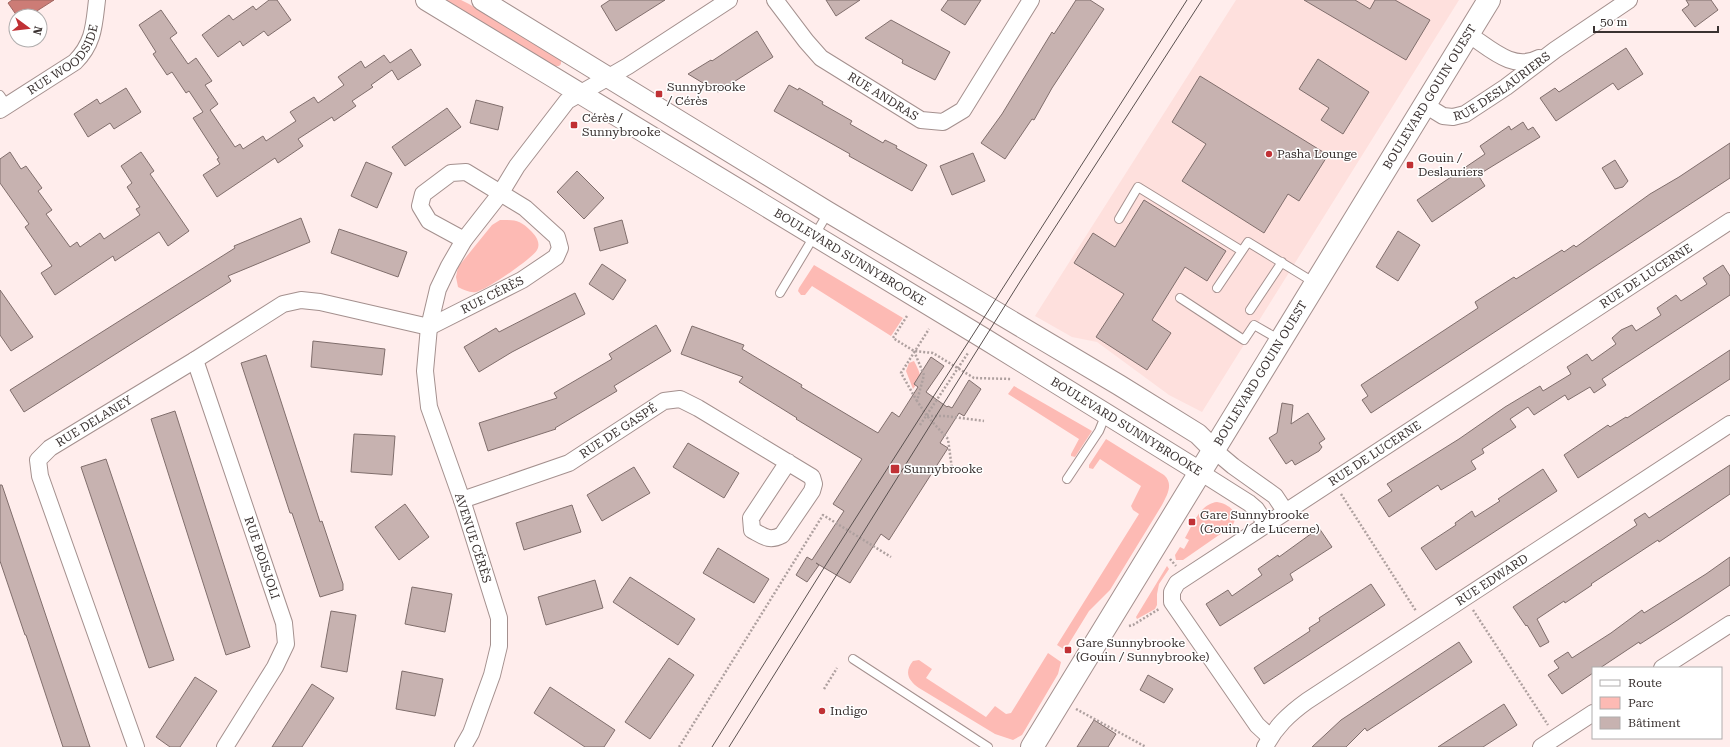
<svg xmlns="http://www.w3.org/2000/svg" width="1730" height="747" viewBox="0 0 1730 747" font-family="'Roboto Serif',serif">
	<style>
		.built { fill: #fee0dd }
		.green { fill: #fdbab4 }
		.water { fill: #cc7c76; stroke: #a06661 }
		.building { fill: #c7b2b0; stroke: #806e6c }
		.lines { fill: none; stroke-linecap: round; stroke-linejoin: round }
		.service-casing { stroke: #a4908e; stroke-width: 10 }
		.minor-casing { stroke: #a4908e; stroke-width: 18 }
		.tertiary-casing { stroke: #a4908e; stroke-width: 22 }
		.secondary-casing { stroke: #a4908e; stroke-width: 24 }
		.path { stroke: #aea09f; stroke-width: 2.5; stroke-dasharray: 2 2; stroke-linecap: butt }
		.service { stroke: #fff; stroke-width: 8 }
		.minor { stroke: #fff; stroke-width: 16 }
		.tertiary { stroke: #fff; stroke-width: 20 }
		.secondary { stroke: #fff; stroke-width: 22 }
		.tram { stroke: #5a504f; stroke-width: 1 }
		.poi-dot { fill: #c03135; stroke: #fff; stroke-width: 1.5 }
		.labels { text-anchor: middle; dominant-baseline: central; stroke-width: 3; stroke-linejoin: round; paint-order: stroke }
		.street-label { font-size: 12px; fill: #3a3231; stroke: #fff }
		.poi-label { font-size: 12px; fill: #3a3231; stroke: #fff; text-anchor: start }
	</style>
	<rect width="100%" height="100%" fill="#ffedec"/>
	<path class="built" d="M1236 0H1459L1202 412 1169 395 1097 342 1072 337 1035 316Z"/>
	<path class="green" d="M445 0H461L469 4 561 59V64L559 66H553Z
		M500 220C515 220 520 220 531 231 536 236 541 243 537 250 532 259 486 290 476 292 470 293 464 290 458 287L456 277 458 267 492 225Z
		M814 265 903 318 891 336 812 286 805 295H801L798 291 799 288Z
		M914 361C921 375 923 377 913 389L906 371 909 363Z
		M1014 386 1092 431 1075 457 1071 456V454L1079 439 1008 394Z
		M1106 439 1164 475C1174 484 1167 495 1162 505L1110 590 1089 611 1065 650 1057 645 1139 514 1133 510 1131 506 1141 486 1100 459 1093 469 1089 468V465Z
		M1217 502C1229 504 1241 513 1232 526L1183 560H1176L1175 555 1180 547 1184 549 1189 540 1185 538C1193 524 1200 504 1217 502Z
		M1167 566 1169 569 1159 584 1157 594V605L1155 609 1137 619 1136 617Z
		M1048 653 1061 662 1058 674 1022 735 1013 740 995 734 919 688C908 680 904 672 913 661L919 660 932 669 926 678 986 717 995 706 1006 714 1011 713Z"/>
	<path class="water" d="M12 0H54L29 16H17L8 3Z"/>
	<path class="building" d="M269 0H277L291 20 268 36 264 31 243 46 240 41 218 57 202 35 229 15 233 20 253 6 256 10Z
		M610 0H665L616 31 601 6Z
		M826 0H860L836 16Z
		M948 0H981L965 25 941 10Z
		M1076 0H1090L1104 9 1052 88 1034 120 1032 119 1005 159 981 143 1002 114 1052 32 1054 34Z
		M1304 0H1355L1370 9 1375 0H1395L1430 20 1406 60Z
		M1686 0H1711L1718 10 1695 27 1682 10 1689 5Z
		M161 10 177 33 170 38 188 64 196 58 212 81 205 85 218 104 210 110 235 147 240 144 243 149 263 136 266 141 296 121 290 112 314 97 318 103 344 85 338 77 361 61 365 68 384 55 390 63 411 49 421 65 398 80 392 70 371 85 373 87 352 101 356 106 334 121 332 117 298 139 303 146 278 163 275 158 217 197 203 175 220 164 217 159 219 158 193 118 203 112 189 91 186 93 172 72 167 75 153 54 156 52 139 25Z
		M891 20 950 52 935 80 902 63 903 60 865 38Z
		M757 31 773 57 718 92 688 74 711 60 712 61Z
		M1626 48 1643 74 1618 90 1613 83 1556 121 1540 98 1555 88 1559 92Z
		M1318 59 1369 92 1343 134 1321 120 1329 108 1299 89Z
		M1200 76 1328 155 1299 201 1288 194 1264 233 1182 181 1206 144 1172 122Z
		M789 85 798 90 799 88 823 102 822 104 852 121 850 124 883 143 885 140 897 146 896 148 927 165 912 191 849 156 850 154 774 111Z
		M126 88 141 112 114 129 110 123 88 137 74 114 97 99 100 104Z
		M476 100 503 107 498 130 470 123Z
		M447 108 461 127 405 166 392 147Z
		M1523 122 1528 130 1533 127 1540 137 1478 175 1485 186 1432 222 1417 200 1485 154 1480 146 1509 126 1511 130Z
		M1730 143V178L1371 413 1362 400 1368 396 1361 385 1478 308 1475 302 1514 277 1516 279 1562 250 1564 252 1574 245 1576 247 1650 194 1679 177Z
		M10 152 21 169 26 166 42 188 38 191 52 210 46 214 70 247 77 242 80 247 100 233 104 239 140 215 136 209 140 207 127 187 132 183 121 166 141 152 154 171 150 174 189 231 168 246 159 232 115 261 113 256 55 295 41 273 52 266 25 227 29 224 0 183V159Z
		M973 153 985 181 952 195 940 166Z
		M1615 160 1628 181 1623 187 1615 189 1602 168Z
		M366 162 392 173 377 208 351 196Z
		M577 171 604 198 584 219 557 192Z
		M1144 200 1226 251 1207 281 1185 267 1152 320 1171 333 1147 370 1096 337 1124 294 1074 263 1093 233 1115 247Z
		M301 218 310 242 228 276 231 281 24 412 10 390 235 248 234 246Z
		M622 220 628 243 600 251 594 228Z
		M339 229 407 252 398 277 331 253Z
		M1398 231 1420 245 1398 281 1376 267Z
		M602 264 626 280 613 300 589 284Z
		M1723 265 1730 276V295L1602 379 1606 385 1594 393 1590 387 1568 400 1565 395 1534 415 1528 407 1510 419 1516 427 1482 449 1484 453 1471 461 1476 469 1441 490 1438 485 1389 517 1378 500 1392 491 1387 484 1459 439 1505 407 1540 386 1543 391 1571 374 1567 367 1587 354 1592 361 1616 344 1612 338 1621 330 1632 325 1636 331 1661 315 1657 308 1676 295 1681 301 1707 284 1703 278Z
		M0 290 33 337 11 351 0 335Z
		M575 293 585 314 512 352 479 372 464 347 496 328 499 332Z
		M656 325 671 351 614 386 617 391 555 428 556 429 488 451 479 423 557 398 554 393 612 359 609 354Z
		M692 326 744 345 742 349 802 385 801 387 878 433 892 412 899 417 918 387 914 384 931 357 944 366 926 392 947 407 948 406 952 408 969 380 981 389 964 416 959 413 940 443 948 448 889 540 881 534 850 583 816 563 819 565 807 582 796 575 807 557 812 560 844 511 833 504 862 459 796 419 797 418 739 382 743 377 681 354Z
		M313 341 385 349 382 375 311 367Z
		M1730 350V379L1578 478 1564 455 1608 425 1610 427 1626 417 1627 418Z
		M266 355 320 522 322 521 343 584V590L320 597 292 513H290L241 363Z
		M1282 403 1293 405 1291 424 1308 413 1325 439 1319 443 1322 447 1319 451 1295 465 1292 460 1286 464 1269 438 1277 433Z
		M175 411 250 647 226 655 151 419Z
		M354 434 395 436 392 475 351 472Z
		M688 443 739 473 724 498 673 467Z
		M106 459 174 660 149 668 81 467Z
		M1730 465V494L1659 542 1658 540 1591 584 1592 585 1565 603 1564 601 1537 619 1549 642 1540 647 1527 625 1526 626 1513 607 1637 525 1634 520 1645 513 1649 518Z
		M634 467 650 493 602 521 587 495Z
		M1543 469 1557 491 1436 570 1421 548 1456 525 1455 523 1472 511 1475 517 1500 501 1498 499Z
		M0 485H2L90 747H63L26 635H25L0 561Z
		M405 504 429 537 399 560 375 527Z
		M572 505 581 532 524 550 516 523Z
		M1319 528 1332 547 1290 574 1293 580 1220 626 1206 604 1228 590 1232 596 1262 575 1258 569 1278 555 1279 557Z
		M718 548 769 579 754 603 703 573Z
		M1730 557V585L1679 619 1640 644 1639 642 1600 668H1593V673L1562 694 1548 675 1559 668 1554 661 1568 652 1572 658 1611 633 1642 610 1644 613 1652 608 1706 574Z
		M630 577 695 619 678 645 613 602Z
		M595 580 603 608 546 625 538 597Z
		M1371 584 1385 605 1264 684 1254 668 1310 631 1309 628 1320 621 1319 618Z
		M412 587 452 594 445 632 405 624Z
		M331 611 356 615 347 672 321 667Z
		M1459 642 1472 662 1367 731 1365 728 1346 747H1312L1341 720Z
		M669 658 694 675 650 739 625 722Z
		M402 671 443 679 435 716 396 709Z
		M1148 675 1173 689 1164 703 1140 690Z
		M195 677 217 691 180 747H170L156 737Z
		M312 684 334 698 302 747H272Z
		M550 687 615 730 604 747H585L534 713Z
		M1504 704 1517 725 1483 747H1438Z
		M1094 720 1116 734 1108 747H1077Z"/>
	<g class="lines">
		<g class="service-casing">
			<path id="service" d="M0 95 7 105
				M1119 219 1138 187 1242 251
				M1217 288 1248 242 1315 283
				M780 293 828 213
				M1180 298 1244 340 1254 325 1280 340
				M1250 310 1282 262
				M1067 479 1099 431 1106 414
				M853 659 988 747"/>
		</g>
		<g class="minor-casing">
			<g id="minor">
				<path id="s1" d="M775 0 806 41 821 58 921 120 943 122 963 110 1031 0"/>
				<path d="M1468 34C1490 48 1513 72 1539 58"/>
				<path id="s2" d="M1425 105 1443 116 1453 117 1465 114 1506 87 1555 50 1629 0"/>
				<path id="s3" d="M0 110 75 62C94 43 94 25 97 0"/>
				<path id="s4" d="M429 327 522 280 556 257 560 248 557 237 525 208 466 172 451 173 423 194 420 206 429 221 464 240"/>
				<path id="s5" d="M195 360 284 623 286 644 275 667 225 747"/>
				<path d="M1214 450 1233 466 1275 496 1285 511"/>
				<path d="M1200 472 1249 503 1256 509 1266 524"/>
				<path id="s6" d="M462 500 569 463 664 401 680 399 698 408 812 477 814 484 812 491 782 535C769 542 763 536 752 530L751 518 788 462"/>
				<path d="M1662 668 1730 624"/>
				<path id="s7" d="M1270 737 1257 725 1172 602V592L1177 583 1730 221"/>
				<path id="s8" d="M136 747 40 476 38 460 50 448 195 360 283 304 301 300 320 302 429 327"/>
				<path d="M463 747 471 733 492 675 499 646V618L462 500 429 407 425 371 429 327 438 289 449 266 464 240 500 194 517 166 567 101 628 66 729 0"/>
				<path id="s9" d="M1265 747C1275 727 1289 714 1307 701L1730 424"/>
				<path d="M1541 747 1593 713"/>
			</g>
		</g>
		<g class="tertiary-casing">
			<g id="tertiary">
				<path id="s10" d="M426 0 985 339 1200 472"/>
				<path d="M482 0 828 212 1119 385 1198 434 1214 450"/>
			</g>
		</g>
		<g class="secondary-casing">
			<g id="secondary">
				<path id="s11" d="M1032 747 1489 0"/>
			</g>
		</g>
		<path class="path" d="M907 316 893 338 914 351 933 353 974 378 1011 379
			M914 351 924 375 917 401 927 416 948 439 952 469
			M917 401 901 373 929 329
			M927 416H945L984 421
			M920 425 968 353
			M1341 494 1416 611
			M1170 559 1176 566
			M1473 610 1548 725
			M1129 626 1133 625 1159 609
			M824 689 837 668
			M1076 709 1146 747
			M679 747 823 515 891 557"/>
		<use href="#service" class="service"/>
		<use href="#minor" class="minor"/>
		<use href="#tertiary" class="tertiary"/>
		<use href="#secondary" class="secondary"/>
		<path class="tram" d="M712 747 827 563 1187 0
			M729 747 1021 280 1202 0"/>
	</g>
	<g class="poi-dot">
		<rect x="655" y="90" width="8" height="8" rx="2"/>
		<rect x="570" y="121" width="8" height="8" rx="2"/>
		<circle cx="1269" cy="154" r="4"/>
		<rect x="1406" y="161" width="8" height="8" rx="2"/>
		<rect x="890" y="464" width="10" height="10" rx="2"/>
		<rect x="1188" y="518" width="8" height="8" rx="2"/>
		<rect x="1064" y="646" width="8" height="8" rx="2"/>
		<circle cx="822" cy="711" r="4"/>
	</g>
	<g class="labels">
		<g class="street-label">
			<text stroke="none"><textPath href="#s3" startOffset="83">RUE WOODSIDE</textPath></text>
			<text stroke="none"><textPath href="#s2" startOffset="89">RUE DESLAURIERS</textPath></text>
			<text stroke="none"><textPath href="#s1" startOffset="147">RUE ANDRAS</textPath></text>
			<text stroke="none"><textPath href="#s11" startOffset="762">BOULEVARD GOUIN OUEST</textPath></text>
			<text stroke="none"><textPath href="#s10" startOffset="496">BOULEVARD SUNNYBROOKE</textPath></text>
			<text stroke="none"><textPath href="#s7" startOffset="748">RUE DE LUCERNE</textPath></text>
			<text stroke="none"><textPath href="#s4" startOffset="71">RUE CÉRÈS</textPath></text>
			<text stroke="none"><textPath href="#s11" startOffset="438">BOULEVARD GOUIN OUEST</textPath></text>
			<text stroke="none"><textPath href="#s8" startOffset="372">RUE DELANEY</textPath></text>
			<text stroke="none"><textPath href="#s10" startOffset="820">BOULEVARD SUNNYBROOKE</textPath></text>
			<text stroke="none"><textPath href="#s6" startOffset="172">RUE DE GASPÉ</textPath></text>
			<text stroke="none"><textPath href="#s7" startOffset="424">RUE DE LUCERNE</textPath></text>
			<text transform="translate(473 538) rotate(72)">AVENUE CÉRÈS</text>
			<text stroke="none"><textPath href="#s5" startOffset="209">RUE BOISJOLI</textPath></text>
			<text stroke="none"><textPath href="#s9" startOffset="284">RUE EDWARD</textPath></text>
		</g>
		<g class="poi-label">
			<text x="667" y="87">Sunnybrooke<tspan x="667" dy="14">/ Cérès</tspan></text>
			<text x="582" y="118">Cérès /<tspan x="582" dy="14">Sunnybrooke</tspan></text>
			<text x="1277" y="154">Pasha Lounge</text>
			<text x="1418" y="158">Gouin /<tspan x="1418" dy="14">Deslauriers</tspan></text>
			<text x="904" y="469">Sunnybrooke</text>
			<text x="1200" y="515">Gare Sunnybrooke<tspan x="1200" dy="14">(Gouin / de Lucerne)</tspan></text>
			<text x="1076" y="643">Gare Sunnybrooke<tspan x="1076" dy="14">(Gouin / Sunnybrooke)</tspan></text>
			<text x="830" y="711">Indigo</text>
		</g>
	</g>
	<rect x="1592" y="667" width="130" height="72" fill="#ffffff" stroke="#b0adad"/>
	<rect x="1600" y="680" width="20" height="6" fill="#ffffff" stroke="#b0adad"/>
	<text x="1628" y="687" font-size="12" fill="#3a3231">Route</text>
	<rect x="1600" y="697" width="20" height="12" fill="#fdbab4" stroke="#b0adad"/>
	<text x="1628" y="707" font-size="12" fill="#3a3231">Parc</text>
	<rect x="1600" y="717" width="20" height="12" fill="#c7b2b0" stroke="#b0adad"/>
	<text x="1628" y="727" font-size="12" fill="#3a3231">Bâtiment</text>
	<g transform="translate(28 28) rotate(105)"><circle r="19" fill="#ffffff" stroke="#b0adad"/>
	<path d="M0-3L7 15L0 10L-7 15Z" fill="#c03135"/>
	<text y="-6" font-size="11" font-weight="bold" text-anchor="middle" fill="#3a3231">N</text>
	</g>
	<path d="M1594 26v6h124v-6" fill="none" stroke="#3a3231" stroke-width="2"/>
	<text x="1600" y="26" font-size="12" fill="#3a3231" stroke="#ffffff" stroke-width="3" paint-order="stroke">50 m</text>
</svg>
